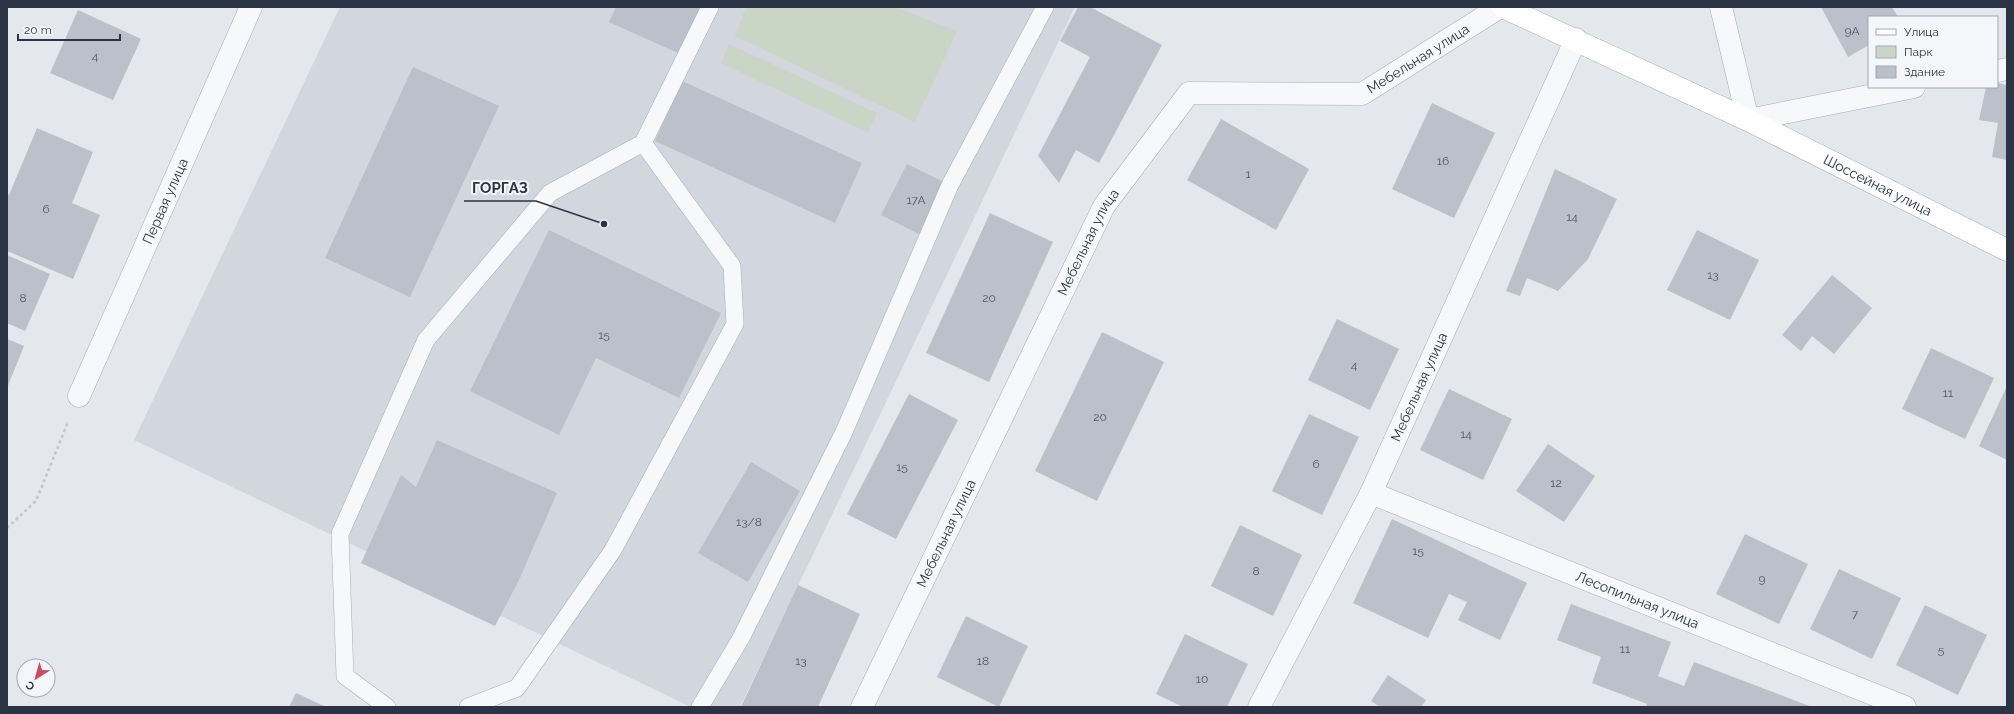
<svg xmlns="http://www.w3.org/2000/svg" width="2014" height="714" viewBox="0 0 2014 714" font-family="Raleway,sans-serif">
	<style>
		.built { fill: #d2d6de }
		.green { fill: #c9d6c5 }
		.building { fill: #bbc0ca }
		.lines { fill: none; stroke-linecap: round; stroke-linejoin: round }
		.service-casing { stroke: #a9aeb7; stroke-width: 18 }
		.minor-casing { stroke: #a9aeb7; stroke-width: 23 }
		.secondary-casing { stroke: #a9aeb7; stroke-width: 23 }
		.path { stroke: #c2c5cb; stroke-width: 2.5; stroke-dasharray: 3 3; stroke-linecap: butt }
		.service { stroke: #f7f8fa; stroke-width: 17 }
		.minor { stroke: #f7f8fa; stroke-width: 22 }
		.secondary { stroke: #fff; stroke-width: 22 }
		.labels { text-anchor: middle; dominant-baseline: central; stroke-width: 4; stroke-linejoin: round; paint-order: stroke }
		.number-label { font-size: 12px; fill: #4f5766 }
		.street-label { font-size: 14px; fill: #2b3445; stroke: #f4f6f9 }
		.leader { fill: none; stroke: #2b3445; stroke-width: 1.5 }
		.callout-dot { fill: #2b3445; stroke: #f4f6f9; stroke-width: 1.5 }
		.callout-label { font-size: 15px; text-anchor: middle; font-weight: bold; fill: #2b3445; stroke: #f4f6f9; stroke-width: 4; stroke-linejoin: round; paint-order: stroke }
	</style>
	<rect width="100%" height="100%" fill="#e4e7ec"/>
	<path class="built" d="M340 7H1075L740 707H691L134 440Z"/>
	<path class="green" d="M746 7H894L957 31 915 122 735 36Z
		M729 44 877 113 868 133 721 63Z"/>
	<path class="building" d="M616 7H701L680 54 609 22Z
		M1078 7H1090L1162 45 1099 163 1076 150 1059 183 1038 156 1090 57 1060 41Z
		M1821 7H1892L1898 17H1869V45L1848 57Z
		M78 10 141 39 113 100 50 73Z
		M413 67 499 106 410 297 325 258Z
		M682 81 862 163 835 223 655 141Z
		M1997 83 2007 85V160L1992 157 1998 123 1979 120 1986 87H1997Z
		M1432 103 1495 133 1454 218 1392 189Z
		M1221 119 1309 169 1276 230 1187 180Z
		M37 128 93 152 72 203 100 215 73 279 7 251V194L9 195Z
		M907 164 950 185 925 237 881 215Z
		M1555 169 1617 199 1588 259 1558 291 1527 278 1520 296 1506 291Z
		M990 213 1053 242 989 382 926 353Z
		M549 230 721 313 679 398 596 358 559 435 470 391Z
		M1697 230 1759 260 1730 320 1667 290Z
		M7 255 50 274 25 331 7 323Z
		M1832 275 1872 308 1834 354 1812 336 1801 351 1782 335Z
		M1337 319 1399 349 1370 410 1308 380Z
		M1102 332 1164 362 1097 501 1035 471Z
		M7 339 24 346 7 388Z
		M1931 348 1994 378 1965 439 1902 409Z
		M2007 386V460L1979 446Z
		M1449 389 1512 419 1483 480 1420 450Z
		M909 394 958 420 896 539 847 514Z
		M1309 414 1359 437 1322 515 1272 491Z
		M437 440 557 493 519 580 495 626 361 563 401 475 416 487Z
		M1548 444 1595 476 1564 522 1516 491Z
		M751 462 800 491 748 582 698 553Z
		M1392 519 1527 583 1500 640 1458 620 1467 602 1449 594 1428 638 1353 603Z
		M1240 525 1302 555 1273 616 1211 586Z
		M1745 534 1808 564 1779 624 1716 594Z
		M1839 569 1901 598 1872 659 1810 629Z
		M798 585 860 614 818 707H741Z
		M1571 604 1671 642 1658 676 1684 686 1694 662 1812 707H1646L1647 704 1592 683 1601 657 1557 640Z
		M1925 605 1987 635 1958 695 1896 665Z
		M966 616 1028 646 999 707 937 677Z
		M1185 634 1248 664 1227 707H1183L1156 694Z
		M1388 675 1426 700 1421 707H1380L1371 701Z
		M296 693 326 707H289Z"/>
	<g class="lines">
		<g class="service-casing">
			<path id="service" d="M387 707 345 676 340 534 426 340 550 193 643 143 710 7
				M468 707 517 688 613 550 735 324 732 266 643 143
				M700 707 741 638 844 432 950 185 1045 7"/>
		</g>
		<g class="minor-casing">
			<g id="minor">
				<path d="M1721 7 1748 120 1914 87"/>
				<path d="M1997 71 2007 69"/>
				<path id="s1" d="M79 396 251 7"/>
				<path id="s2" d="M1371 493 1905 707"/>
				<path id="s3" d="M862 707 1104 206 1189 93 1362 94 1500 7"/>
				<path id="s4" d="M1259 707 1371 493 1576 39"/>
			</g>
		</g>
		<g class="secondary-casing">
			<g id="secondary">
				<path id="s5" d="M1503 7 1748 120 2007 250"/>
			</g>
		</g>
		<path class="path" d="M7 528 36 501 68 422"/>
		<use href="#service" class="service"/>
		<use href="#minor" class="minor"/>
		<use href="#secondary" class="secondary"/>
	</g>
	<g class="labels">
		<g class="number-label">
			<text x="1852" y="31">9А</text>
			<text x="95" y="56">4</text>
			<text x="1443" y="161">16</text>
			<text x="1248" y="174">1</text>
			<text x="916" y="200">17А</text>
			<text x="46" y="209">6</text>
			<text x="1572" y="217">14</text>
			<text x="1713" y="275">13</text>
			<text x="23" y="298">8</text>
			<text x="989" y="298">20</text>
			<text x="604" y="335">15</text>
			<text x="1354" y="365">4</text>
			<text x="1948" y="393">11</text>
			<text x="1100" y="417">20</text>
			<text x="1466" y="434">14</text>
			<text x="1316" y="464">6</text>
			<text x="902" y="467">15</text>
			<text x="1556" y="483">12</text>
			<text x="749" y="522">13/8</text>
			<text x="1418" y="551">15</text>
			<text x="1256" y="571">8</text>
			<text x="1762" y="579">9</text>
			<text x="1855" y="614">7</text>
			<text x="1625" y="649">11</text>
			<text x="1941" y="650">5</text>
			<text x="801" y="661">13</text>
			<text x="983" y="661">18</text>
			<text x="1202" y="679">10</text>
		</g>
		<g class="street-label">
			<text stroke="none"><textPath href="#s3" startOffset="937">Мебельная улица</textPath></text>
			<text stroke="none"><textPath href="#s5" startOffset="415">Шоссейная улица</textPath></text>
			<text stroke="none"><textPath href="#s1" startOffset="213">Первая улица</textPath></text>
			<text stroke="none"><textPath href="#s3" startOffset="517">Мебельная улица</textPath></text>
			<text stroke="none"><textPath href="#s4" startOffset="358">Мебельная улица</textPath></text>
			<text stroke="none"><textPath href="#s3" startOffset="193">Мебельная улица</textPath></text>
			<text stroke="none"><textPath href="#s2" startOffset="287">Лесопильная улица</textPath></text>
		</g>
	</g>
	<path class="leader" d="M604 224L536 201H464"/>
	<circle class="callout-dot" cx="604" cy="224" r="4"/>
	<g class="callout-label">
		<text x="500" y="193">ГОРГАЗ</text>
	</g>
	<rect width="2014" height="714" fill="none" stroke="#2b3445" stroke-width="16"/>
	<rect x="1868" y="16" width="130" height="72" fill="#f4f6f9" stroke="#a4a8b1"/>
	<rect x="1876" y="29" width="20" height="6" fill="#ffffff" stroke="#a4a8b1"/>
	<text x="1904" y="36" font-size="12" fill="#2b3445">Улица</text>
	<rect x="1876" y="46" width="20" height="12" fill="#c9d6c5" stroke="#a4a8b1"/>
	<text x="1904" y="56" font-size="12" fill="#2b3445">Парк</text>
	<rect x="1876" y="66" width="20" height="12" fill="#bbc0ca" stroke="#a4a8b1"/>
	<text x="1904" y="76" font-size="12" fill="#2b3445">Здание</text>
	<g transform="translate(36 678) rotate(217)"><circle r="19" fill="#f4f6f9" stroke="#a4a8b1"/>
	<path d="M0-3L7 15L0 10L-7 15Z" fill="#d1495b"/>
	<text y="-6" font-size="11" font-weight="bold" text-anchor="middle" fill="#2b3445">С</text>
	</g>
	<path d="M18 34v6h102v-6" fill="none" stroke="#2b3445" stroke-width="2"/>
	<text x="24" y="34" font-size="12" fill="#2b3445" stroke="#f4f6f9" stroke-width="3" paint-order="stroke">20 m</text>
</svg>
